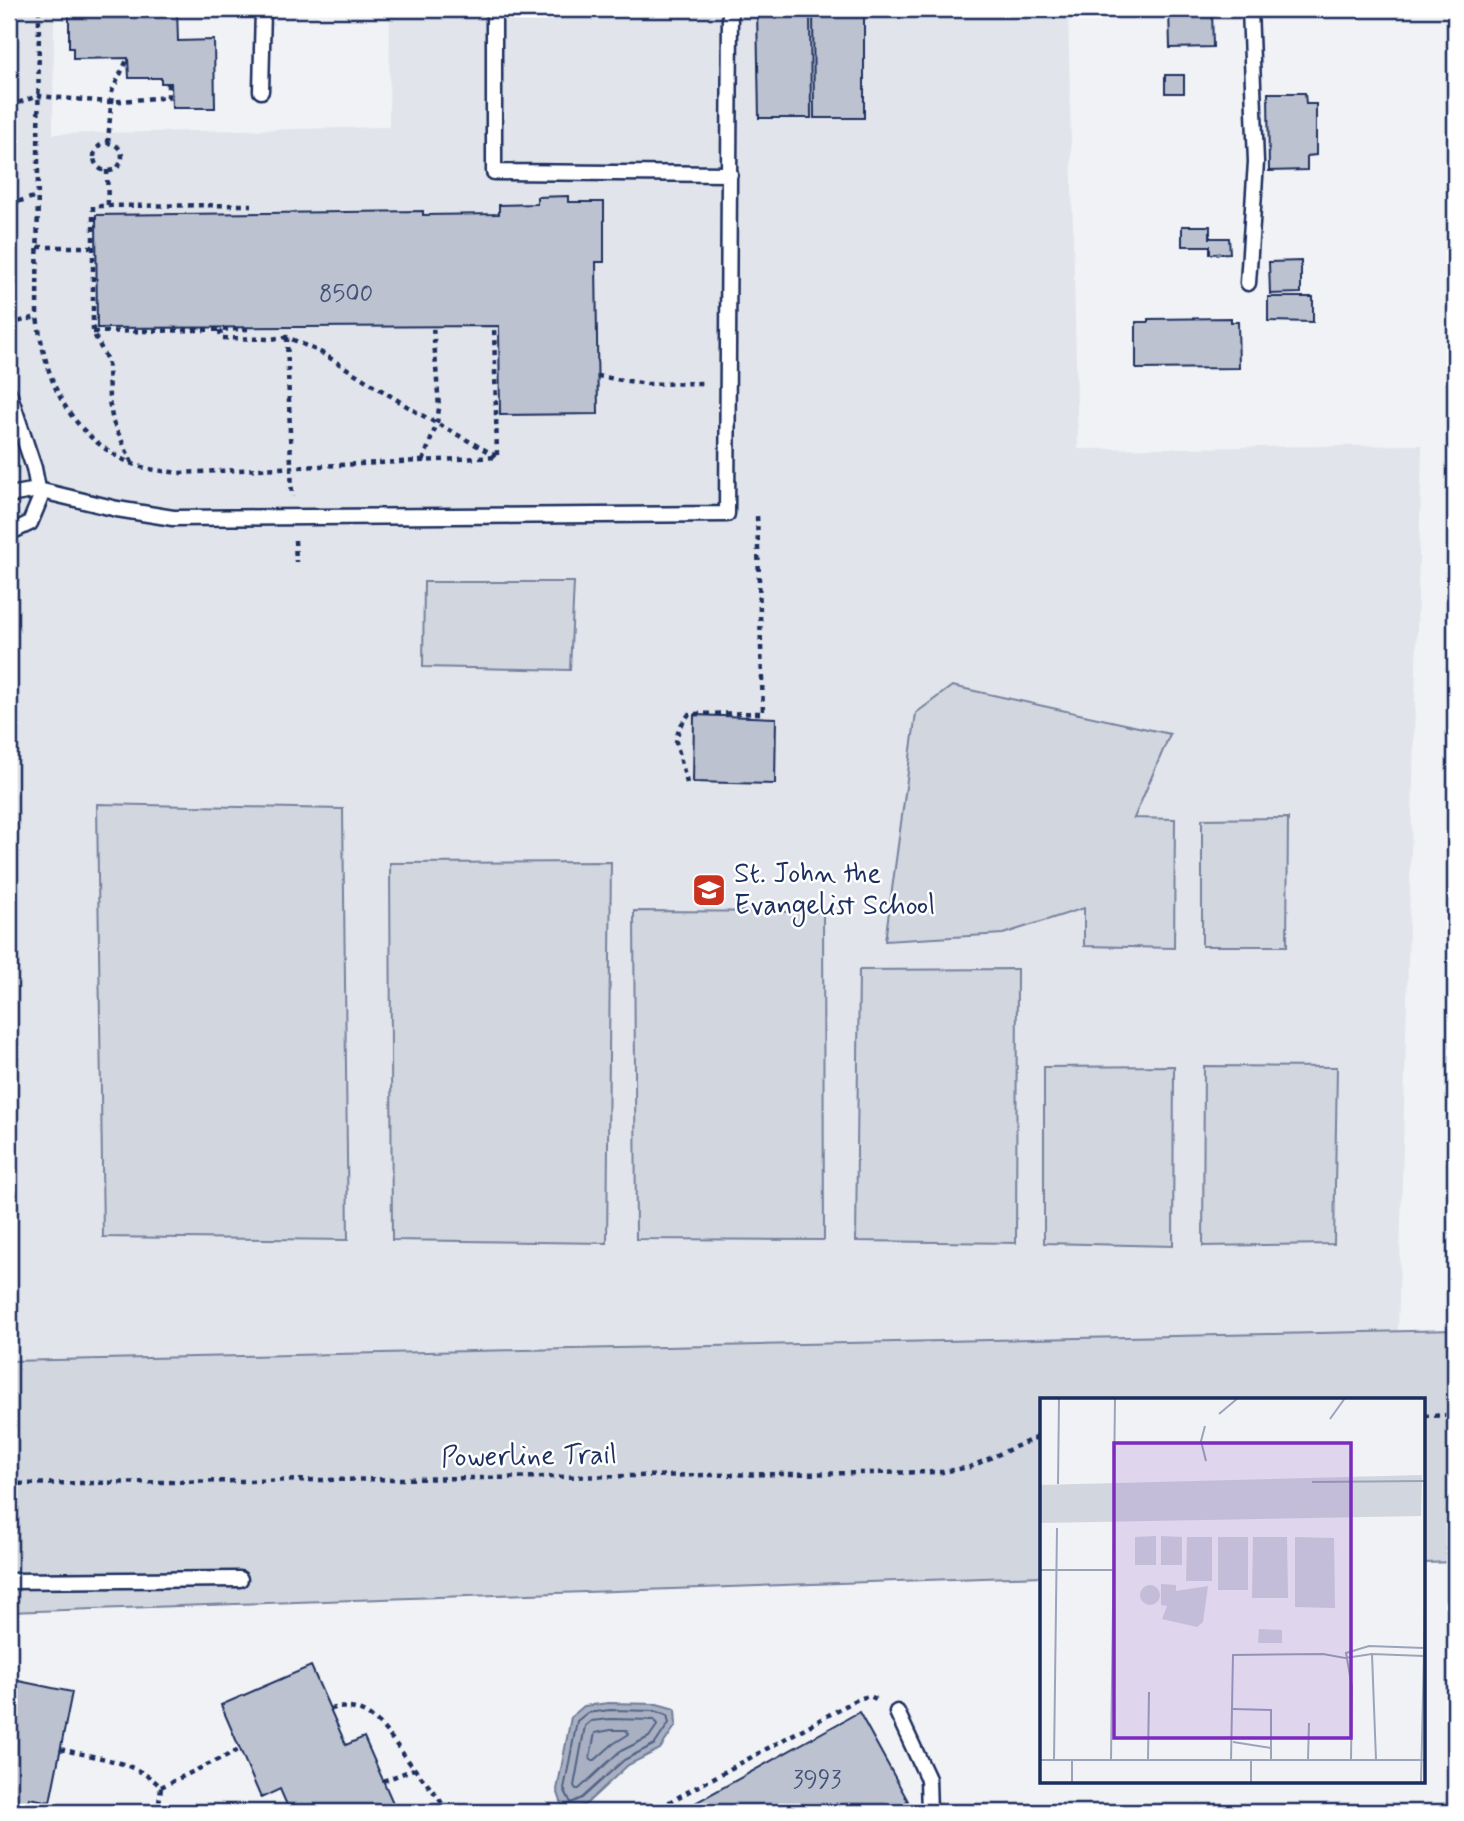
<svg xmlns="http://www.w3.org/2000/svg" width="1464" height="1821" viewBox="0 0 1464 1821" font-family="Mynerve,sans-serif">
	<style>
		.built { fill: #e1e4ea }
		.green { fill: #d2d6df; stroke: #76829e; stroke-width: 2 }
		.water { fill: #a8b0c2; stroke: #707c9a; stroke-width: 2 }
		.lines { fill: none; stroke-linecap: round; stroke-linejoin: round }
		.shore { stroke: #536386; stroke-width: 2 }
		.building { fill: #bcc2d0; stroke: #1b2f5e; stroke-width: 2 }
		.service-casing { stroke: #1b2f5e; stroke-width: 19 }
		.path { stroke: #1b2f5e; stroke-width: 4.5; stroke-dasharray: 5 5; stroke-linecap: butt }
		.service { stroke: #fff; stroke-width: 14 }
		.labels { text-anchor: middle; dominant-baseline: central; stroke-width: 5; stroke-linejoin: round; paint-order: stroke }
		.number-label { font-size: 24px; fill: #43547a }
		.poi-label { font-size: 28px; fill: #1b2f5e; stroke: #fff; text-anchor: start }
		.street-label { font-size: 28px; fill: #1b2f5e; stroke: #fff }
		.inset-road { fill: none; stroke: #9ba4b9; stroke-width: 2 }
		.view { fill: #7b2cbf; fill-opacity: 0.15; stroke: #7b2cbf; stroke-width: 3.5 }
		.inset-edge { fill: none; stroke: #1b2f5e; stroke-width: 3.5 }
	</style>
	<rect width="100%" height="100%" fill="#f1f2f5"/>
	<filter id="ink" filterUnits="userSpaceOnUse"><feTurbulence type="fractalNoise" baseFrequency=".0143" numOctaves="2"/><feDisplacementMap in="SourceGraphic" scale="14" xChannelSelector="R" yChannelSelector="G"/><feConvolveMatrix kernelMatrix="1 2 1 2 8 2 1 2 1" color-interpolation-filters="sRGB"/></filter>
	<g filter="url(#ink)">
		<path class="built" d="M9 9H54L53 134 389 127 390 9H1068L1078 449 1422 445 1398 1331 9 1361Z"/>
		<path class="green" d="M424 582H574L570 670 423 667Z
			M952 686 1170 734 1134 818 1175 819 1174 948 1084 946V908L1003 934 885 941 916 713Z
			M97 804 343 809 348 1240 103 1237Z
			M1288 818 1287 946H1202V819Z
			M611 862 607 1243 392 1240 390 863Z
			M634 911 823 912 824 1240 636 1239Z
			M1017 969 1016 1243 856 1241 859 970Z
			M1174 1066 1173 1246 1044 1243V1067Z
			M1204 1066 1337 1067 1334 1244 1203 1246Z
			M1455 1330V1562L1424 1563V1399H1042V1576L9 1612V1361Z"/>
		<path class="water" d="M609 1703 657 1704 675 1709 676 1725 660 1749 628 1765 586 1804 571 1812 563 1807 557 1790 571 1717 584 1706Z"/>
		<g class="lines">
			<path class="shore" d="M610 1710 655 1711 667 1715 669 1723 655 1744 624 1760 582 1798 571 1803 564 1789 577 1721 587 1713Z
				M610 1719 654 1720 658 1724 649 1737 619 1752 579 1789H576L574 1786 585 1726 591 1721Z
				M611 1730H626L629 1734 613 1744 595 1760H591L590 1757 595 1733Z"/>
		</g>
		<path class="building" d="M69 9H177L178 41 214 40 215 108H172L171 83H161V78H129L128 58 73 59V48H69Z
			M757 9H810L811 118H759Z
			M813 9H864V118H814Z
			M1169 9H1212L1213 47 1170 48Z
			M1165 75H1184V93H1165Z
			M1268 93H1305L1306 104H1316V155L1307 156V170L1269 171Z
			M568 196V202H604V262H596L598 414 500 415 499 326 97 328 96 215 423 211V215L499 214V205L537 204V197Z
			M1182 226H1210V238H1229L1230 253 1210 254V246H1182Z
			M1301 261V293L1270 294 1269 262Z
			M1268 297H1313V322L1268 321Z
			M1231 318V322H1238L1239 368 1136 369V322H1148V319Z
			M694 715 776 718 775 784 693 782Z
			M311 1666 346 1745 364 1737 397 1812H290L280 1789 261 1798 221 1705Z
			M9 1679 72 1692 50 1802 29 1798 26 1812H9Z
			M859 1712 908 1801 887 1812H679Z"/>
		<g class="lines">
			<g class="service-casing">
				<path id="service" d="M494 9V172L730 174
					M261 91 263 9
					M1248 283 1256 162 1250 9
					M9 393 34 468 40 499 30 523 9 533
					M9 495 38 490 117 509 173 518 727 514 730 9
					M9 1581 240 1579
					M897 1712 928 1779 929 1812"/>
			</g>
			<path class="path" d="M39 9 37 317C45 370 58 413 103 447 115 456 131 465 146 468 156 471 167 471 178 473L497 457 494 326
				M9 106 38 96 109 102 168 97V83
				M108 143 112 91 128 58
				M94 157a14 14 0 1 1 28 0a14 14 0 1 1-28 0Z
				M107 170 108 206
				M9 204 38 196
				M38 247H93
				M9 324 37 317
				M220 330 221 338 270 339 287 337 322 353 418 413 496 456
				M93 332 252 329
				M287 337 292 497
				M597 376 647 384 706 383
				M423 461 437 423 439 408 433 326
				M132 463 113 422 109 401 108 362 93 332V206L252 205
				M295 540 296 562
				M687 783 676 742 679 728 689 714 763 713 757 514
				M1424 1416 1455 1415
				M9 1484 942 1472 970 1467 1042 1435
				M330 1709C374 1699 390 1740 414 1768 426 1784 437 1793 447 1812
				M60 1749C96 1758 134 1760 161 1787L158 1812
				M383 1781 414 1769
				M161 1787 240 1749
				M651 1812 858 1699 869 1696 879 1700"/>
			<use href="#service" class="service"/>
		</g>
	</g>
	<defs>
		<g id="school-square" transform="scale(1.75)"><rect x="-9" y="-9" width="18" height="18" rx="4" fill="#c8321e" stroke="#fff"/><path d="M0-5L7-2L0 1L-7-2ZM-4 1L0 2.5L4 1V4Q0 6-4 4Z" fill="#fff"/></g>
	</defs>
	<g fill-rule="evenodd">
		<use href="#school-square" x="709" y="890"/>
	</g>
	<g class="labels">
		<g class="number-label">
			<text x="346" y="294">8500</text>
			<text x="817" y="1780">3993</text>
		</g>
		<g class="poi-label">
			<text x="734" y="874">St. John the<tspan x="734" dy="32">Evangelist School</tspan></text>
		</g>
		<g class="street-label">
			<text transform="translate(529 1457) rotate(-1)">Powerline Trail</text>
		</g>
	</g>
	<g transform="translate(1040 1398)">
		<rect width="385" height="385" fill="#f1f2f5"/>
		<path d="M382 77 381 118 0 125V87ZM116 138V167H95V139ZM121 138 142 139V167H121ZM147 139H172V183H146ZM178 139H208V192H178ZM213 139H247L248 200H212ZM255 139 294 140 295 210 255 209ZM121 186 136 187V193L168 188 163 224 157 229 122 221 127 208 121 207ZM100 197a10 10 0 1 1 20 0a10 10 0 1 1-20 0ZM219 231 242 232V245H218Z" fill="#d2d6df"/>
		<path class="inset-road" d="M179 16 198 0M290 21 305 0M165 28 161 43 166 63M272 84 385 83M74 85 75 0M18 86 19 0M0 172H73M193 311 231 312V361M193 344 231 350M268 361 269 325M0 362H385M14 362 17 130M71 362 74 129M108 362 109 294M191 362 193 257 283 256 305 260 332 256M311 362 312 289 306 255 329 248 384 250M336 362 332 256 384 258M32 385V362M211 385V361M381 385 385 207"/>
		<path class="view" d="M74 45H311V340H74Z"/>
		<rect width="385" height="385" class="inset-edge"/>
	</g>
	<rect width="1464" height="1821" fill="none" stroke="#fff" stroke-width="35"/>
	<rect x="18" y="18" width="1429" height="1786" fill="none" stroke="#1b2f5e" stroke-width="2.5" filter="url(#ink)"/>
</svg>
